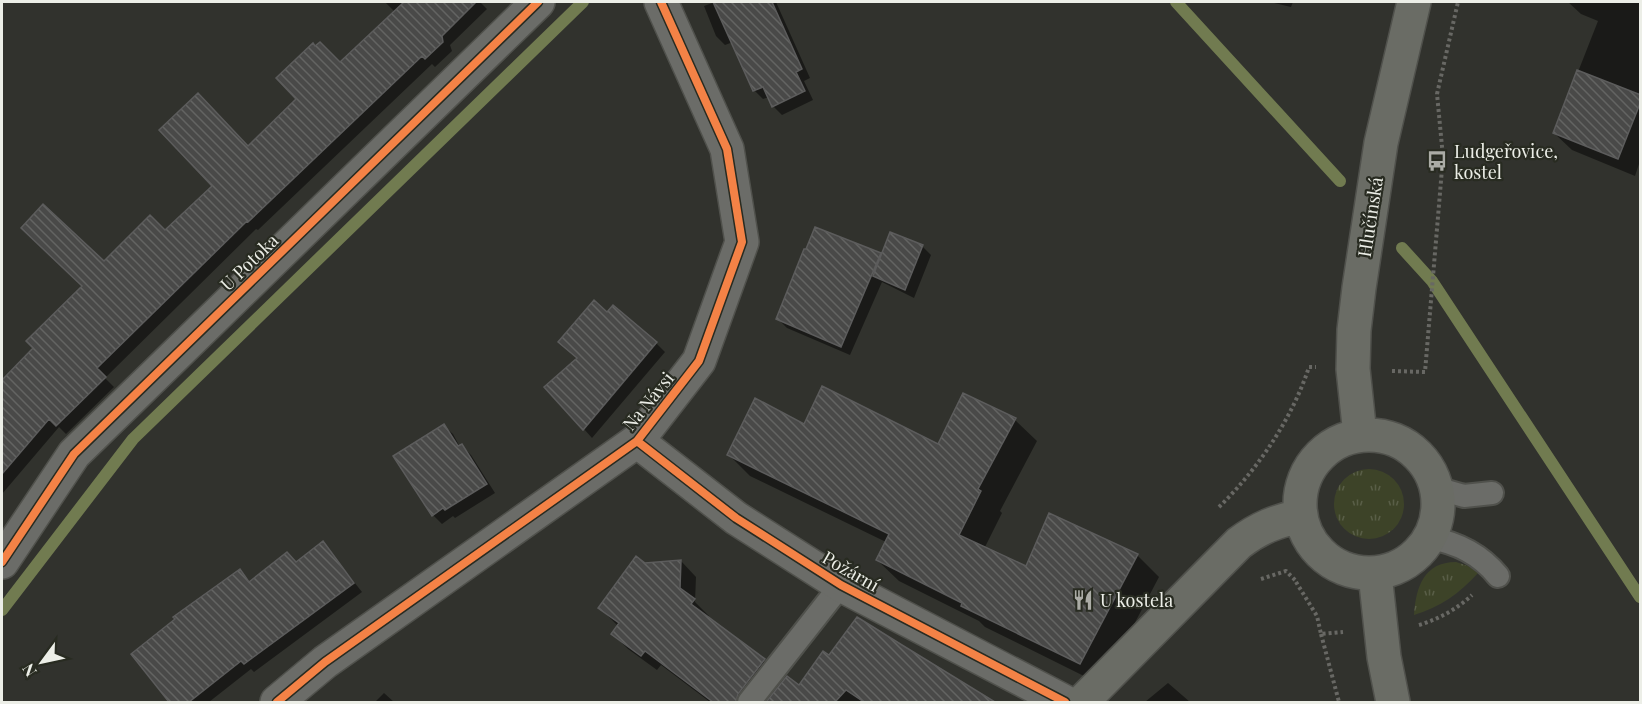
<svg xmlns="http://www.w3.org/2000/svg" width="1642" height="704" viewBox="0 0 1642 704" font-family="'Playfair Display',serif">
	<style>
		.grass { fill: url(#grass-tufts) }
		.shadow { fill: #0007 }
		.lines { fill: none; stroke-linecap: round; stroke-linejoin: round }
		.stream { stroke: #717b50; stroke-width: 12 }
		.building { fill: url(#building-back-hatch); stroke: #5c5c5c; stroke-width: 1.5 }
		.lane-casing { stroke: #50514c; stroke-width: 26 }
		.street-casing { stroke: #50514c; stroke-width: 36 }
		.secondary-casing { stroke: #50514c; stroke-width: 36 }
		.path { stroke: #686864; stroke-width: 4; stroke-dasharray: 3 3; stroke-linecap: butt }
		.lane { stroke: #6b6c68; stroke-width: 22 }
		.street { stroke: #6b6c68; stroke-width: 33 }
		.secondary { stroke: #6a6c65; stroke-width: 33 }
		.cycleway-casing { stroke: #282b21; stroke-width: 11 }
		.cycleway { stroke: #f48246; stroke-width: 8 }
		.labels { text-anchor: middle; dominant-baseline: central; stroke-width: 4.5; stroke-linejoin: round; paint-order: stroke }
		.poi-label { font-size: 18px; fill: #eceee7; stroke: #282b21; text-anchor: start }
		.street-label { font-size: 18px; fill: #eceee7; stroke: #282b21 }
	</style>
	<defs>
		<pattern id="grass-tufts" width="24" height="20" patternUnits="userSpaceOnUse" patternTransform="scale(1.5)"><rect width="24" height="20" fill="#3d4328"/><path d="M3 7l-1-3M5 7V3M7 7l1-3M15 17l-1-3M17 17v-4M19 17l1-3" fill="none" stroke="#595e47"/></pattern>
		<pattern id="building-back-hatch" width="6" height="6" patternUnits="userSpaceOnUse" patternTransform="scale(1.5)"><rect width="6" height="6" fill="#494948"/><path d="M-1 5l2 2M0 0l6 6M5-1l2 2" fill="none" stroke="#636462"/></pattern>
	</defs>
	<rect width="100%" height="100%" fill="#31322d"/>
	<path class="grass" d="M1334 504a35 35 0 1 1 70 0a35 35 0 1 1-70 0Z
		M1456 562 1468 566 1478 573C1459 594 1440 607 1414 615 1416 587 1424 562 1456 562Z"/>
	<path class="shadow" d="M385 2H480L487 9 450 45 452 51 435 67 432 64 258 230 256 229 105 378 114 387 66 434 59 427 2 494V393L35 348 104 263 165 232 214 186 248 147 395 12Z
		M715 2H776L810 78 804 81 813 100 782 115 773 106 769 97 763 99 754 90 733 42 725 45 716 36 704 6Z
		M1270 2H1293L1291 7Z
		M1568 2H1640V161L1635 176 1572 150 1554 133 1598 21 1581 14Z
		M816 229 882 256 922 246 931 255 914 298 882 282 850 355 787 328 778 319Z
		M607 314 656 343 665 352 592 438 584 429 579 359Z
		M1015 420 1037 441 1000 511 1002 513 984 549 1026 568 1050 515 1137 555 1159 577 1102 685 985 627 979 621 899 581 877 560 886 542 750 476 728 454 805 426 938 446Z
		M444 426 453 434 460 447 462 446 471 455 495 493 455 518 453 516 442 524 433 515Z
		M323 543 362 592 254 672 251 669 209 702H170L133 654 240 571 251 583 297 563Z
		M681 561 696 577 695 602 709 616 708 618 764 661 780 676 760 702H710L661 665 657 670 628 649 613 634 618 626 600 608 645 565Z
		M829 658 987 699 990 702H768L787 678 799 687Z
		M1168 683 1190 702H1145Z
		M384 693 394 702H375Z"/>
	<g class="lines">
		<path class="stream" d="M1176 2 1340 181
			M1402 248 1432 281 1640 597
			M2 610 133 439 583 2"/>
	</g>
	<path class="building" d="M404 2H476L442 36 443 42 425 59 422 56 248 222 247 221 97 368 106 377 56 426 49 419 2 474V380L33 348 26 341 82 286 21 228 43 204 104 261 150 215 165 230 212 186 159 130 198 93 248 146 296 99 276 78 313 43 315 46 320 42 340 62Z
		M713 2H772L802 69 796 72 805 91 772 107 763 87 753 91Z
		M1577 70 1641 95V101L1618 159 1553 133Z
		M815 227 881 253 841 347 776 319 804 249H806Z
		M890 232 923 245 905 290 873 276Z
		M594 300 607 312 613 305 657 342 583 430 544 387 577 358 558 342Z
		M822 386 938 444 963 393 1016 418 978 489 981 491 959 535 1026 566 1049 513 1138 554 1080 664 961 606 962 603 876 560 889 534 727 455 755 398 804 424Z
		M444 424 458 446 462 444 487 484 445 510 443 508 432 516 393 456Z
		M323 541 354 583 244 664 241 661 189 702H169L131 654 175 619 173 617 240 569 249 582 287 552 296 562Z
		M636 556 645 563 681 560 680 588 695 599 691 604 765 659 738 694 736 702H713L645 651 641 656 611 634 619 623 598 608Z
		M857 617 902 645 995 702H864L846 690 835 702H766L787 676 799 685 823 651 829 655Z"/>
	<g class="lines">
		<g class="lane-casing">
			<path id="lane" d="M1436 488 1464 496 1492 493
				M1430 538C1458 543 1480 554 1498 576
				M749 702 841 585"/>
		</g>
		<g class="street-casing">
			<path id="street" d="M637 441 736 518 841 585 1065 702
				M2 562 74 454 538 2
				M277 702 325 662 637 441 699 361 742 242 727 149 661 2"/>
		</g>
		<g class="secondary-casing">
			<path id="secondary" d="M1300 504a69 69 0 1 1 138 0a69 69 0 1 1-138 0Z
				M1360 435 1353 369 1354 330 1359 288 1381 143 1414 2
				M1375 574 1384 657 1393 702
				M1082 702 1239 543C1259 528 1276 521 1301 516"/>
		</g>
		<path class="path" d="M1392 371 1425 372 1443 157 1437 94 1458 2
			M1219 507C1258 469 1292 419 1309 367H1316
			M1261 579 1286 571 1295 580
			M1296 582 1317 616 1321 634 1343 632
			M1419 625C1439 619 1457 609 1472 595
			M1321 634 1339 702"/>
		<use href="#lane" class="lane"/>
		<use href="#street" class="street"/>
		<use href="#secondary" class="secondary"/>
		<g class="cycleway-casing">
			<path id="cycleway" d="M637 441 736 518 841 585 1065 702
				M2 562 74 454 538 2
				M277 702 325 662 637 441 699 361 742 242 727 149 661 2"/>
		</g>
		<use href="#cycleway" class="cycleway"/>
	</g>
	<defs>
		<g id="bus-bare" transform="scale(1.62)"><path d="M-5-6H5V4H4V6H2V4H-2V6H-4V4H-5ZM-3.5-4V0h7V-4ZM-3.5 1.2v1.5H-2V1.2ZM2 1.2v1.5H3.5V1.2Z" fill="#abaca6" stroke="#282b21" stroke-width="2.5" paint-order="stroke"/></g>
		<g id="restaurant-bare" transform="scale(1.62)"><path d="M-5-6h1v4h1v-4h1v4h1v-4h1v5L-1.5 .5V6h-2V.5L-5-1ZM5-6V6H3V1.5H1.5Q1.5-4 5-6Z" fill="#abaca6" stroke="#282b21" stroke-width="2.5" paint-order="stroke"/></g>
	</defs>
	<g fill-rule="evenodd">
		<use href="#bus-bare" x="1437" y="161"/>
		<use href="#restaurant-bare" x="1083" y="600"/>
	</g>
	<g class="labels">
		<g class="poi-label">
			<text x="1454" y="151">Ludgeřovice,<tspan x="1454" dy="21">kostel</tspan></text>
			<text x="1100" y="600">U kostela</text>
		</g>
		<g class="street-label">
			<text transform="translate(1370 217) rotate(-81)">Hlučínská</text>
			<text transform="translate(249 262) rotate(-44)">U Potoka</text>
			<text transform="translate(648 401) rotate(-51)">Na Návsi</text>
			<text transform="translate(851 571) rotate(30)">Požární</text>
		</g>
	</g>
	<rect width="1642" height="704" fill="none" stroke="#eceee7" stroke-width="6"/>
	<g transform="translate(42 662) rotate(237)" stroke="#282b21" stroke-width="4.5" paint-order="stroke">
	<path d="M0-4.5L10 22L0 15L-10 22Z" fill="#eceee7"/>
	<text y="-9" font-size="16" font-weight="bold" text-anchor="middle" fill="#eceee7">N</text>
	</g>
</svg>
